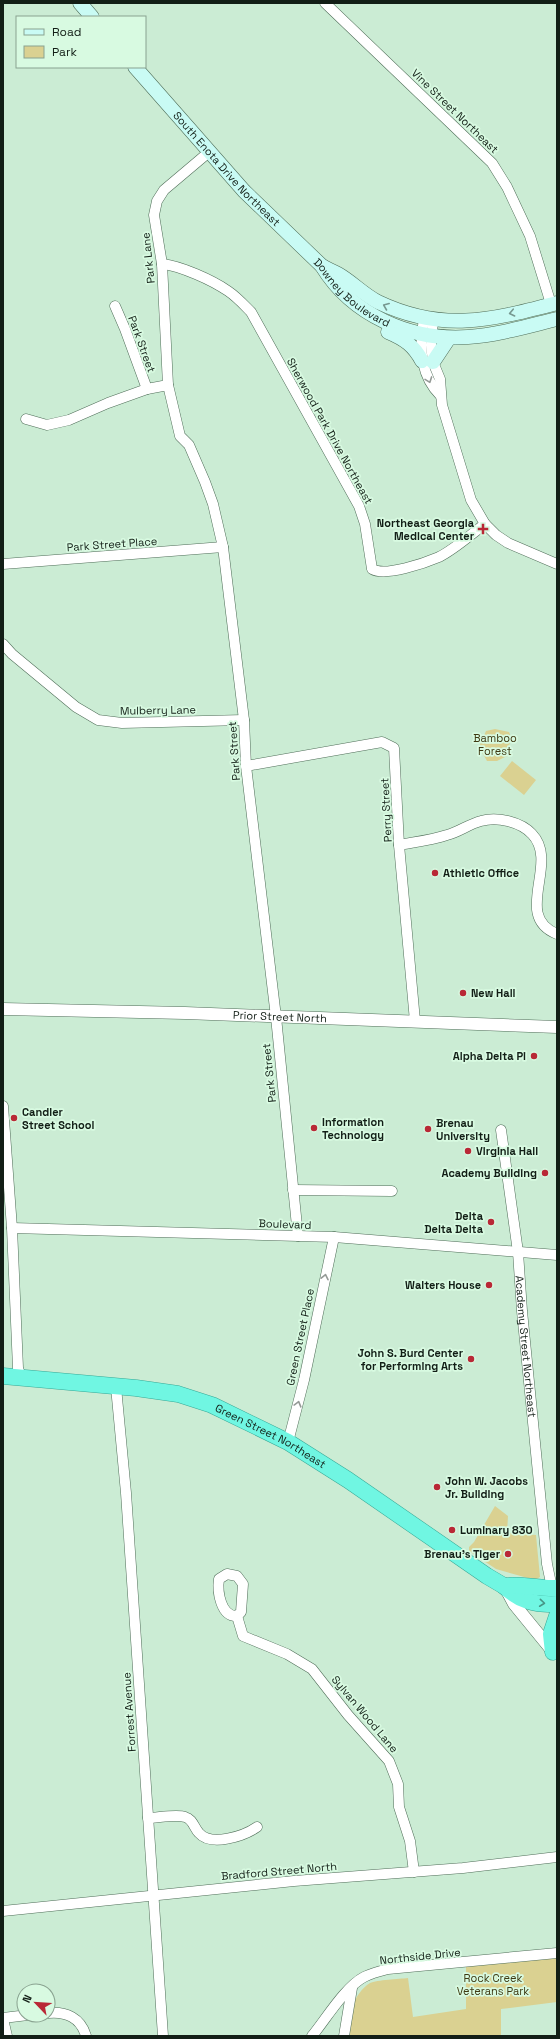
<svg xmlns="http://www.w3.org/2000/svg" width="560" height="2039" viewBox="0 0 560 2039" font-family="'Space Grotesk',sans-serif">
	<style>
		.green { fill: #dad191 }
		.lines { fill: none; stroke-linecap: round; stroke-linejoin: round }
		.minor-casing { stroke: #506e59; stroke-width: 11 }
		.tertiary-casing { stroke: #506e59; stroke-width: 13 }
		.secondary-casing { stroke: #506e59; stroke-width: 15 }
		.trunk-casing { stroke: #38a896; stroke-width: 17 }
		.minor { stroke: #fff; stroke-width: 10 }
		.tertiary { stroke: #fff; stroke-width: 12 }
		.secondary { stroke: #c9fbf4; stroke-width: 14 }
		.trunk { stroke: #70f6e2; stroke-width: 16 }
		.oneway { stroke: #779890 }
		.oneway2 { stroke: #949a96 }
		.oneway3 { stroke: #469586 }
		.poi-dot { fill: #b92836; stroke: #d8fae1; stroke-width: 1.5 }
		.labels { text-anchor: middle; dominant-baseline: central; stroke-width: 3.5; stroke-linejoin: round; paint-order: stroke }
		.street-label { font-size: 11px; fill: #121e16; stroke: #d8fae1 }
		.poi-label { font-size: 11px; font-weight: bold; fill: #121e16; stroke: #d8fae1; text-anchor: start }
		.park-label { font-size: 11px; fill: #3e3912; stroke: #d8fae1 }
	</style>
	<rect width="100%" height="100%" fill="#cbecd4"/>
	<path class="green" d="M495 729 509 732 511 737 507 756 497 761H487L479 747 486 731Z
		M512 761 536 780 524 795 500 776Z
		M495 1506 508 1516 507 1533 536 1535 540 1577 535 1580 496 1569 469 1551V1547L474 1542Z
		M557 1953V2002L501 2009V2036H344C347 2018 353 1994 370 1983 377 1980 399 1979 408 1978L413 2017 466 2009V1962Z"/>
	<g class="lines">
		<g class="minor-casing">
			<g id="minor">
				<path d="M325 3 492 163 507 187 530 236 551 304"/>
				<path d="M162 264C181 266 212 280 228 291 237 297 244 305 251 312L359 506 365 524 372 569C385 577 425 563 439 557 455 549 470 535 485 524"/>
				<path d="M115 306 125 329 147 389 168 385 180 436 189 445 205 482 213 504 223 547 244 720 246 766 276 1017 298 1236"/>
				<path d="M424 319C419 346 420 375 440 395"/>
				<path d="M433 320 431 345 433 362 440 379 442 405 471 500 485 524 496 535 508 543 557 564"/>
				<path d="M168 385 162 264 154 215 157 201 164 190 209 152"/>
				<path d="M26 419 47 425 69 420 108 403 147 389"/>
				<path d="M3 564 223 547"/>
				<path d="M3 644 12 654 76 707 98 720 122 723 244 720"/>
				<path d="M246 766 382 742 394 748 399 845 415 1021"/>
				<path d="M399 845C415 842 432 840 447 835 459 832 469 824 481 821 497 816 521 822 532 834 560 863 512 916 557 934"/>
				<path d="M3 1106 12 1228 18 1368 21 1377"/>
				<path id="s1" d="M501 1130 518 1252 522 1311 547 1564 552 1588"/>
				<path d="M293 1190 392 1191"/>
				<path d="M12 1228 334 1237 557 1255"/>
				<path d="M116 1387 126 1493 163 2036"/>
				<path d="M288 1442 304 1380 334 1237"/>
				<path d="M227 1574 237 1576 243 1584 241 1612 237 1616C221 1617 217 1592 219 1579Z"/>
				<path d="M237 1616 243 1636 287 1654 312 1669 348 1715 389 1761 398 1784 399 1807 410 1841 414 1872"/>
				<path d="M148 1818C157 1818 177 1814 185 1817 193 1819 194 1828 199 1833 211 1847 244 1836 257 1827"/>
				<path d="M3 1911 294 1881 463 1868 557 1857"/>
				<path d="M48 2013C66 2011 81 2018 86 2036"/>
				<path d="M3 2018 28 2015"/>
				<path d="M3 2019 7 2036"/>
				<path d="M312 2036C326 2019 345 1987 364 1977 372 1973 380 1971 388 1969L557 1953"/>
				<path d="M344 2036 352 1988"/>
			</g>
		</g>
		<g class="tertiary-casing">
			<g id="tertiary">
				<path id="s2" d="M3 1009 185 1013 557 1027"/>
				<path d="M506 1589 514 1604 554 1653"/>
			</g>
		</g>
		<g class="secondary-casing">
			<g id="secondary">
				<path d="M80 3 92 17"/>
				<path id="s3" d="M135 67 244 191 322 266C352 315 410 341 468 337 498 335 528 326 557 319"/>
				<path d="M322 266C327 269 333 271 338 274 352 282 364 295 378 302 443 333 491 320 557 303"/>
				<path d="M388 332C405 339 414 346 422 361"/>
				<path d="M433 362 449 338"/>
			</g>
		</g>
		<g class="trunk-casing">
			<g id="trunk">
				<path id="s4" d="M3 1376 136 1388 178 1394 212 1405 288 1442 348 1480 487 1576 504 1586C520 1601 534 1605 557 1604"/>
				<path d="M504 1586C522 1584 539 1589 557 1588"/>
				<path d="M553 1652 551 1634 557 1616"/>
			</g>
		</g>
		<use href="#minor" class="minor"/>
		<use href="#tertiary" class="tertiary"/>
		<use href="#secondary" class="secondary"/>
		<use href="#trunk" class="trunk"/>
	</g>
	<defs><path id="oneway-chevron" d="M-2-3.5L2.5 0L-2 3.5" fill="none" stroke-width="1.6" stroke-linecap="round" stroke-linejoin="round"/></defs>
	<g class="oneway">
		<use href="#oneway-chevron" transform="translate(386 306) rotate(-158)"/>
		<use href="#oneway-chevron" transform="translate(512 313) rotate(168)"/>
	</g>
	<g class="oneway2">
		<use href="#oneway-chevron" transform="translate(429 380) rotate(70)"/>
		<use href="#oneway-chevron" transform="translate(325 1277) rotate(-78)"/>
		<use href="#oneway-chevron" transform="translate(298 1404) rotate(-75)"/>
	</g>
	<use class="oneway3" href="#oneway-chevron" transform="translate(542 1603) rotate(6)"/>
	<g class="poi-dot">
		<path d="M481 523h4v4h4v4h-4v4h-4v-4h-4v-4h4z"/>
		<circle cx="435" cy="873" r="4"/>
		<circle cx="463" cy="993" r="4"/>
		<circle cx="534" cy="1056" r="4"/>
		<circle cx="14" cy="1118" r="4"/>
		<circle cx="314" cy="1128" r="4"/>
		<circle cx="428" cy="1129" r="4"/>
		<circle cx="468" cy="1151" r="4"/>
		<circle cx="545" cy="1173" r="4"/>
		<circle cx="491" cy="1222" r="4"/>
		<circle cx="489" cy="1285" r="4"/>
		<circle cx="471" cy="1359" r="4"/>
		<circle cx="437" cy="1487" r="4"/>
		<circle cx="452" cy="1530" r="4"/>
		<circle cx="508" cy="1554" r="4"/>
	</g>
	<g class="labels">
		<g class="street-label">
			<text transform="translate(455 111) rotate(44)">Vine Street Northeast</text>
			<text stroke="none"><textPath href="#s3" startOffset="137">South Enota Drive Northeast</textPath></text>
			<text transform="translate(148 258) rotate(-96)">Park Lane</text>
			<text stroke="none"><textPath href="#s3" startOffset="314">Downey Boulevard</textPath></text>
			<text transform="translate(142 344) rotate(70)">Park Street</text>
			<text transform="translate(330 431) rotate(61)">Sherwood Park Drive Northeast</text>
			<text transform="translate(112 544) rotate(-4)">Park Street Place</text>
			<text transform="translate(158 710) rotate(-1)">Mulberry Lane</text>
			<text transform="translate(234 751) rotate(-94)">Park Street</text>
			<text transform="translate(386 810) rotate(-93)">Perry Street</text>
			<text stroke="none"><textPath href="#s2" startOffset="277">Prior Street North</textPath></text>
			<text transform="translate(269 1073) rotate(-96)">Park Street</text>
			<text transform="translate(285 1224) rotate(2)">Boulevard</text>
			<text transform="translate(300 1337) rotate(-78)">Green Street Place</text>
			<text stroke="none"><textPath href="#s1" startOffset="218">Academy Street Northeast</textPath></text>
			<text stroke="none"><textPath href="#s4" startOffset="278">Green Street Northeast</textPath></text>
			<text transform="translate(129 1712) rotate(-94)">Forrest Avenue</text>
			<text transform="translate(365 1714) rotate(50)">Sylvan Wood Lane</text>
			<text transform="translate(279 1871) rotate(-5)">Bradford Street North</text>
			<text transform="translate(420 1956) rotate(-6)">Northside Drive</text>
		</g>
		<g class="poi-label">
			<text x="474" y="523" text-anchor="end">Northeast Georgia<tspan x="474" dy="13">Medical Center</tspan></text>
			<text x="443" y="873">Athletic Office</text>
			<text x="471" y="993">New Hall</text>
			<text x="526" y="1056" text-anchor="end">Alpha Delta Pi</text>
			<text x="22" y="1112">Candler<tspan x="22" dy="13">Street School</tspan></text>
			<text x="322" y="1122">Information<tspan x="322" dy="13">Technology</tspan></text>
			<text x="436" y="1123">Brenau<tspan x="436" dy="13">University</tspan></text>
			<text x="476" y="1151">Virginia Hall</text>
			<text x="537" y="1173" text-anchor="end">Academy Building</text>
			<text x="483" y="1216" text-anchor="end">Delta<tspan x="483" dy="13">Delta Delta</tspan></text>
			<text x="481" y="1285" text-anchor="end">Walters House</text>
			<text x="463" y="1353" text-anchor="end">John S. Burd Center<tspan x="463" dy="13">for Performing Arts</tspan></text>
			<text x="445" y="1481">John W. Jacobs<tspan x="445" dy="13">Jr. Building</tspan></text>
			<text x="460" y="1530">Luminary 830</text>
			<text x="500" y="1554" text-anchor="end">Brenau's Tiger</text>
		</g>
		<g class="park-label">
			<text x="495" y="738">Bamboo<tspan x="495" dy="13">Forest</tspan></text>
			<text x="493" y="1978">Rock Creek<tspan x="493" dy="13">Veterans Park</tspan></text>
		</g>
	</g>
	<rect width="560" height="2039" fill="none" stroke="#121e16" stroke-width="8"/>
	<rect x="16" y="16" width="130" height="52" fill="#d8fae1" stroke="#89a290"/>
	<rect x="24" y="29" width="20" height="6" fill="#c9fbf4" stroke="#89a290"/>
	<text x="52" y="36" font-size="12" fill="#121e16">Road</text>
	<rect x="24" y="46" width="20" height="12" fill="#dad191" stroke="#89a290"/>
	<text x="52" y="56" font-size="12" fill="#121e16">Park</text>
	<g transform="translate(36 2003) rotate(295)"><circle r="19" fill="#d8fae1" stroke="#89a290"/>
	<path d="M0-3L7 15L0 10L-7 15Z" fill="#b92836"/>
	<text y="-6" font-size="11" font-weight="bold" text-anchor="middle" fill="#121e16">N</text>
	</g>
</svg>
